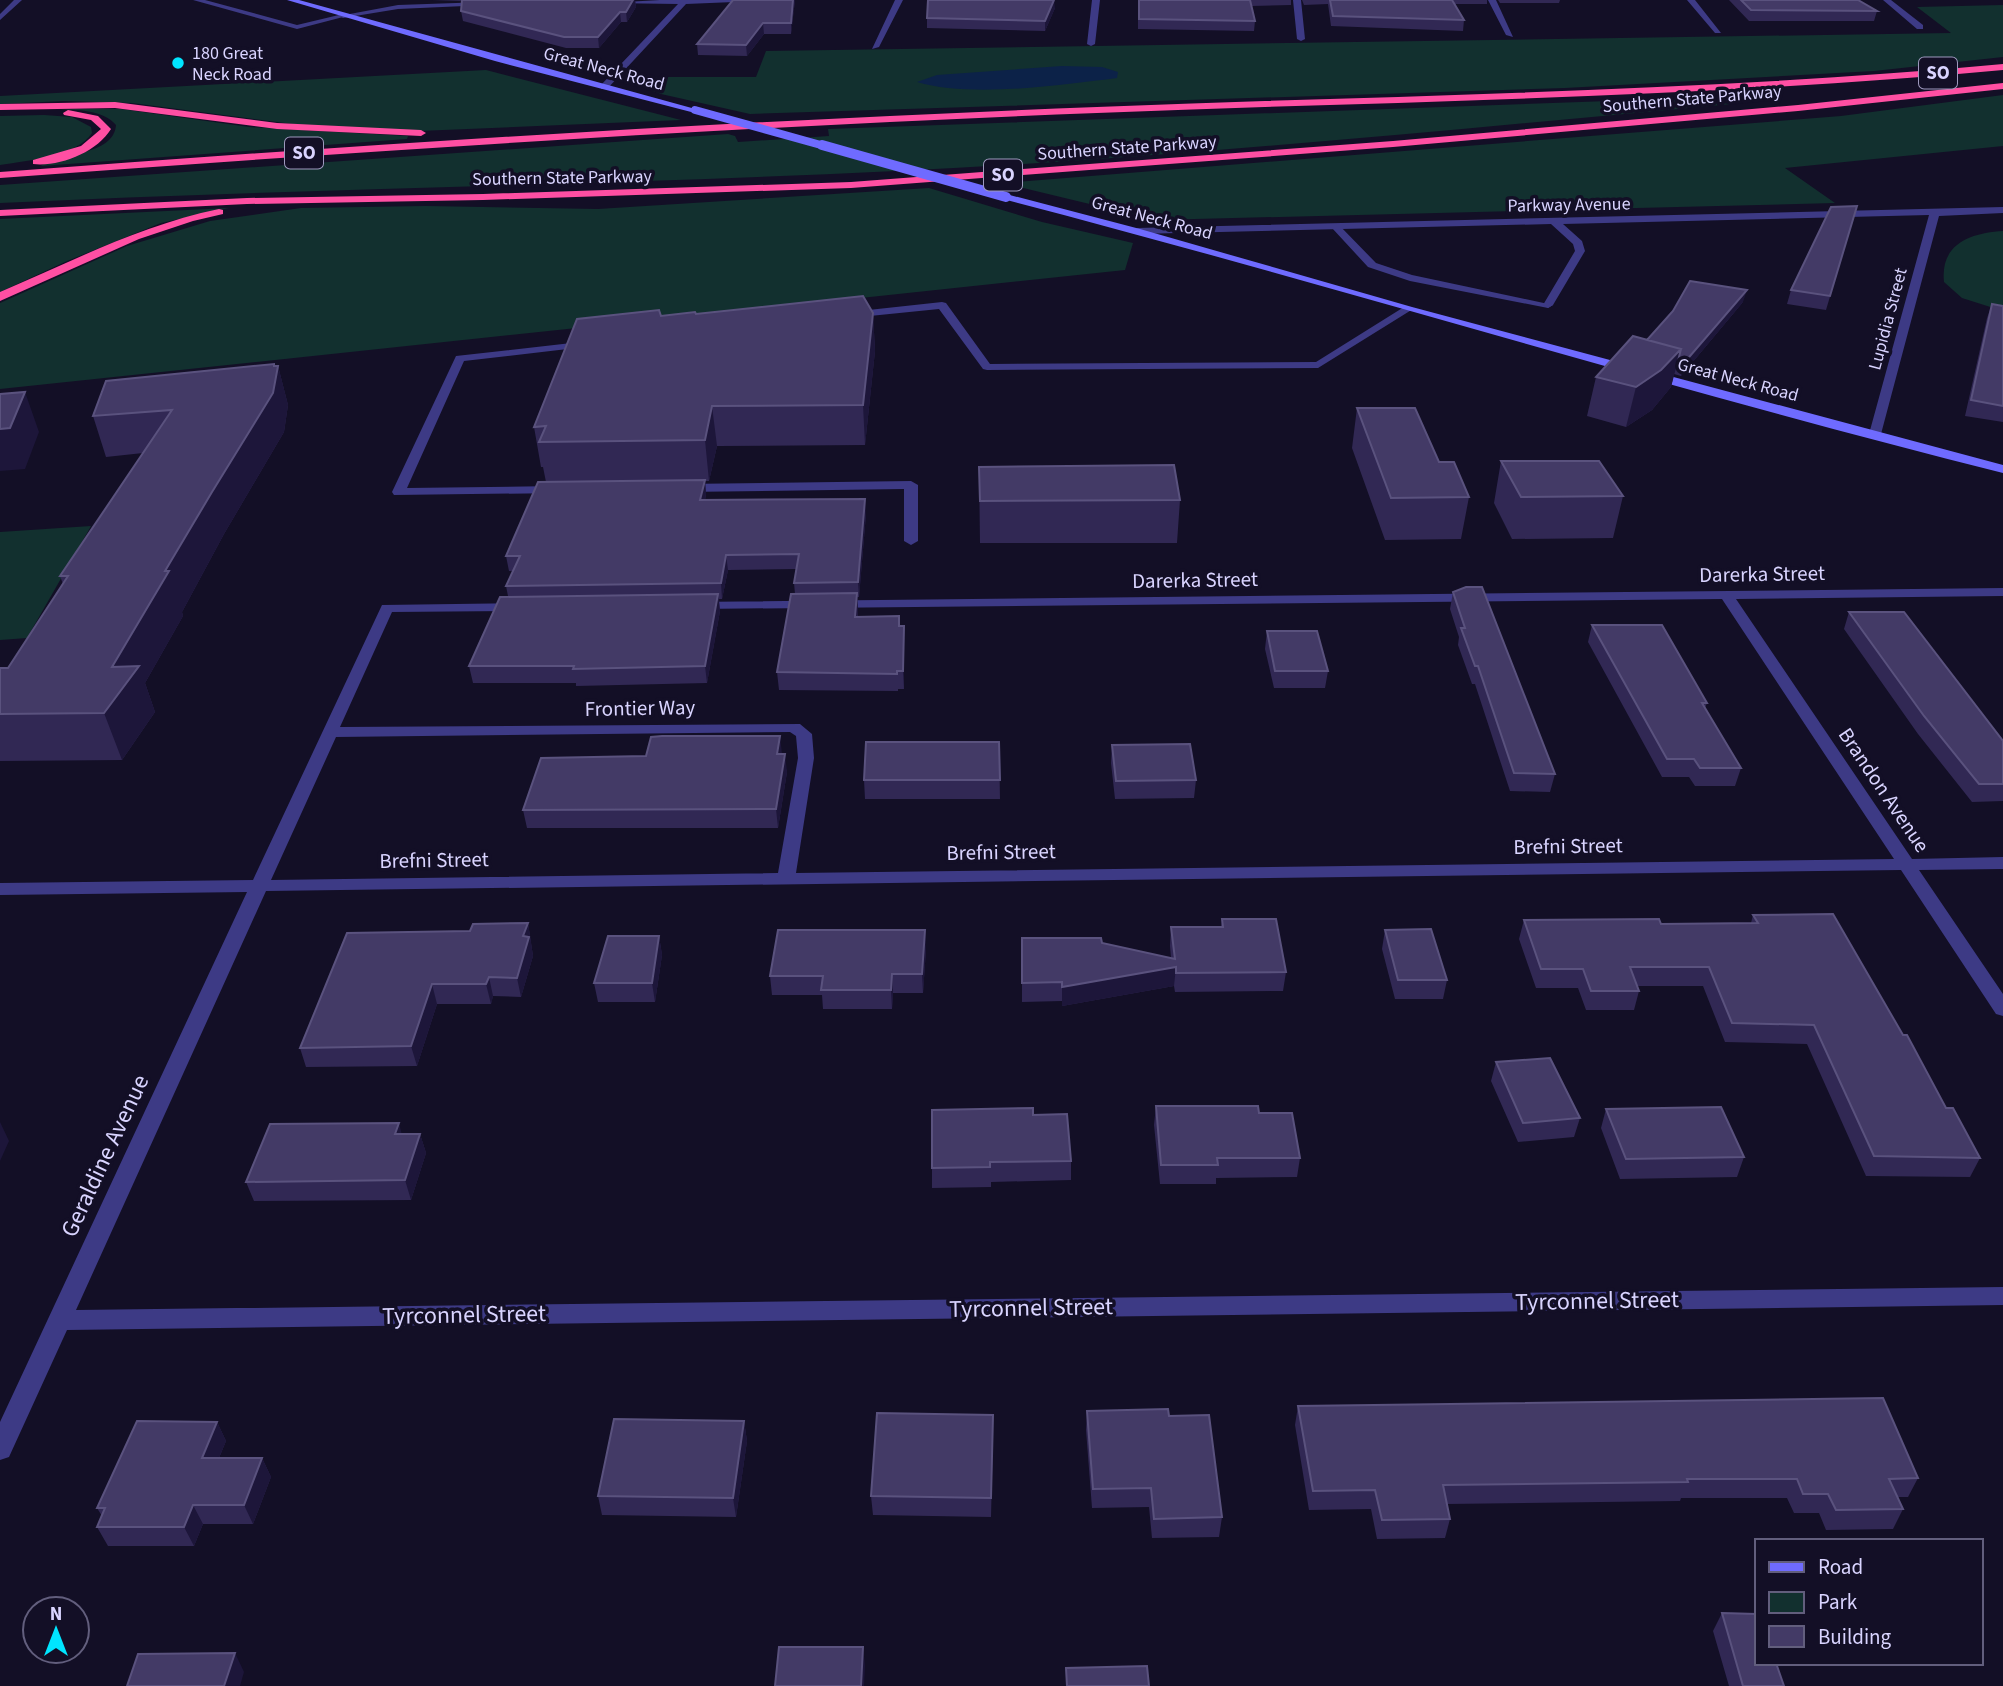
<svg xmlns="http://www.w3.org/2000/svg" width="2003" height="1686" viewBox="0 0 2003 1686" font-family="'Source Sans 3',sans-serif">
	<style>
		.green { fill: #12302f }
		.water { fill: #0c2248 }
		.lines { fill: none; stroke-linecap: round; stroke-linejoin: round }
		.service { fill: #3d3a85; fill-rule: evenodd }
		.minor { fill: #3d3a85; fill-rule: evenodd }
		.secondary { fill: #6f6bff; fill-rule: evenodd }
		.motorway { fill: #ff4fa3; fill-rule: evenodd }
		.secondary-bridge-far1 { stroke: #6f6bff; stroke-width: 8 }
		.secondary-bridge { stroke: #6f6bff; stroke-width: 10 }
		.wall { fill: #312854 }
		.shaded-wall { fill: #1d163a }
		.building { fill: #433a66; stroke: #5a527e; stroke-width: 2 }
		.poi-dot { fill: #00e5ff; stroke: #130f26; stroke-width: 2.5 }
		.labels { text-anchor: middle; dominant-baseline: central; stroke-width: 7; stroke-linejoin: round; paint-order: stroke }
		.far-poi-label { font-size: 18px; fill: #d9d4ff; stroke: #130f26; text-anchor: start }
		.far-street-label { font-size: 18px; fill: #d9d4ff; stroke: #130f26 }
		.shield { fill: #130f26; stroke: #9e99be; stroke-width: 2 }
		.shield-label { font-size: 19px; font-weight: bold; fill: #d9d4ff }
		.street-label { font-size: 21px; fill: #d9d4ff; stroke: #130f26 }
		.near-street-label { font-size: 24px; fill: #d9d4ff; stroke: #130f26 }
	</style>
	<rect width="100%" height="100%" fill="#130f26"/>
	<path class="green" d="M2003 5V57L1874 71 1565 88 750 114 661 94 629 82 631 77H756L766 51 1951 33 1917 7Z
		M486 70 681 120 419 131 316 127 132 103 64 101 0 104V96Z
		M2003 95V146L1785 168 1835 203 1156 220 1003 183 1841 116Z
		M1666 99 1731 104C1505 125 1280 147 1054 162 703 185 351 186 0 203V185L728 134 735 136 738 142 829 136 828 129Z
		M56 109H121L249 127 408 136 407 139 41 166C58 153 114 156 116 125 103 109 75 110 56 109Z
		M44 115 72 117 91 127 92 133C78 156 25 161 0 165V116Z
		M929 188 1042 222 1133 243 1125 270 0 389V303L127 246 210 221 301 208 426 206 598 209Z
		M229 208 161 223 67 261 0 292V219Z
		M2003 231V311L1962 298 1944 282C1940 244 1970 233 2003 231Z
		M91 526 27 638 0 640V532Z"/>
	<path class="water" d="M1062 66 1102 67 1118 72 1117 78C1061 85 971 98 917 82L937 75Z"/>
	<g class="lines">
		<path class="service" d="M14 0H22L0 20V14Z
			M193 0H205L297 25 343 14 347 16 297 29Z
			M1332 224H1338L1376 263 1412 275 1553 305 1548 308 1410 281 1368 267 1332 228Z
			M942 302 946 303 990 364 1316 362 1404 307 1413 309 1318 368 987 370 983 369 939 309 850 318 845 315 850 312Z
			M589 341 595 344 593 346 464 361 407 488 557 486 564 490 562 493 394 495 392 492 456 356Z
			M911 481 918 485V541L911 545 904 541V489L683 492 676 488 683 484Z"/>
		<path class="minor" d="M660 0H780L686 4 607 89H601V85L678 4 607 3Z
			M895 0H903L879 47 872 49Z
			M1092 0H1100L1095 44 1091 46 1087 44Z
			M1293 0H1301L1305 39 1301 41 1297 39Z
			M1488 0H1496L1513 37 1506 35Z
			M1687 0H1695L1721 33H1715Z
			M1883 0H1891L1923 25V29H1917Z
			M485 2 487 5 398 9 343 18 339 16 398 5Z
			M2003 207V213L1939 216 1881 434 1875 438 1869 434 1929 215 1563 224 1582 241 1585 251 1553 305 1548 308 1543 305 1575 251 1573 244 1551 224 1137 234 1132 231 1137 228Z
			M2003 588V596L1736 599 1912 859 2003 857V869L1919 870 2003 994V1016L1996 1014 1901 870 266 891 76 1310 2003 1287V1305L67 1330 9 1457 0 1460V1422L247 892 0 895V883L253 880 382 605 519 603 526 607 519 611 392 612 340 727 800 724 812 734 814 758 796 873 1894 859 1722 599 698 609 691 605 693 602ZM790 732 796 736 798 758 778 873 271 880 336 737Z"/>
		<path class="secondary" d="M287 0H299L699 110 695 113 495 61Z
			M1006 194 1140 229 1412 307 2003 465V473C1668 389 1337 286 1003 199V195Z"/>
		<path class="motorway" d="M2003 64V70C1701 98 1399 101 1097 113 731 127 365 151 0 178V172C365 144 731 121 1097 107 1399 95 1701 92 2003 64Z
			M2003 83V89L1798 111 1393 147 851 188 483 200 247 204 0 216V210L247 198 483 194 851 182 1393 141 1798 105Z
			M115 102 277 123 421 130 426 133 421 136 277 129 115 108 0 110V104Z
			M68 110 98 116 111 129C97 152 60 167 33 164V160L81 146 101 129 91 120 64 115 63 113Z
			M219 209 223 210V214L193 221 139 239 0 301V292C73 261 141 225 219 209Z"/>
		<path class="secondary-bridge-far1" d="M695 110 828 147"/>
		<path class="secondary-bridge" d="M822 145 1006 197"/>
	</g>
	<path class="wall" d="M432 0H635L636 7 627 22H621L599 48H566L463 21 461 11 462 1Z
		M733 0H795L791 34H764L747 56 698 55 697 44Z
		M1138 0H1291V5L1251 6 1255 21 1254 31 1138 29Z
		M1302 0H1487V4H1454L1464 20 1463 31 1331 26 1328 4 1304 5Z
		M1498 0H1560L1559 3H1500Z
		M1729 0H1858L1877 11 1874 21H1749Z
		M1055 8 1045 31 927 28V18Z
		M1857 206 1826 310 1787 304 1791 290Z
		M1743 302 1681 376 1674 374 1671 387 1652 410 1626 427 1587 416 1596 377 1647 340Z
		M1992 304 2003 306V422L1965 416 1987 318Z
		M873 313 875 351 865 445 717 446 709 481H705L706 494 705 500 866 514 859 597H857L858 617 899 616V626L904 643V689H898V691L779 690 777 672 795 594 794 583 796 569 728 570 722 599H719L720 611 707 683 576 686V683H473L469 666 508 596 506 586 513 571H509L506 556 546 482 543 467H541L534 427 661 316Z
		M274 366H278L288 405 284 432 224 534 182 612 183 616 145 683 155 712 122 760 0 761V714L8 668 63 584 60 576 143 453 106 457 93 416Z
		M1357 408 1439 462 1469 497 1461 539 1385 540 1352 448Z
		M1501 461 1623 496 1613 538 1512 539 1494 503Z
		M979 467 1180 500 1177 543H980Z
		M1453 592 1555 774 1550 792 1510 791 1475 684H1472L1458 645 1459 637 1450 609Z
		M1849 612 2003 741V801L1972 802 1918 734 1844 629Z
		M1592 625 1707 703 1705 708 1741 768 1735 786H1695L1689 777H1662L1588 642Z
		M1267 631 1328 671 1325 688H1274L1265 649Z
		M999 742 1000 799H865L864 780Z
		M1112 745 1196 780 1194 798 1115 799 1111 763Z
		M782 754 787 772 778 828H527L523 810Z
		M1753 915 1946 1108 1980 1158 1970 1177 1866 1176 1807 1044 1725 1042 1703 986H1637L1639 991 1634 1010H1586L1578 988H1536L1519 939 1524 920 1661 924 1751 923Z
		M1222 919 1286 972 1283 991 1175 992 1174 986 1062 1006V1001L1022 1002V938L1102 943 1171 958 1170 946 1171 927H1221Z
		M528 923 533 956 521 997 493 996 491 1004H437L417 1066 306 1067 300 1048 470 931Z
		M1385 930 1447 980 1443 999H1395L1382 949Z
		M659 936 662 955 655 1002H598L594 983Z
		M926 949 923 993H893L892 1009H823L822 995H772L770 976Z
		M1496 1062 1580 1118 1574 1137 1518 1142 1491 1081Z
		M1156 1106 1259 1113 1300 1158 1297 1177 1216 1178V1184H1160L1154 1125Z
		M1606 1109 1744 1157 1737 1177 1620 1179 1601 1128Z
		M1033 1115 1071 1161V1180L991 1182V1187L932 1188V1168Z
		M402 1134H420L426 1153 411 1200 254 1201 246 1182Z
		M1298 1406 1918 1478 1908 1497H1898L1903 1509 1893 1529 1826 1530 1819 1513H1794L1787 1498H1681L1680 1501 1447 1504 1450 1519 1445 1538 1377 1539 1371 1509 1309 1510 1295 1425Z
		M1087 1411 1169 1416 1222 1517 1219 1537 1152 1538 1149 1507 1092 1508 1086 1430Z
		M744 1421 747 1441 736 1517 602 1515 598 1496Z
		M217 1422 226 1441 219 1458H262L271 1477 253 1524H203L194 1546H108L97 1527 102 1516 97 1508Z
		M993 1435 991 1517 873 1515 871 1496Z
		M1722 1613 1784 1686H1729L1713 1631Z"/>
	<path class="shaded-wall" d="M633 0H635L636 7 627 22 626 12Z
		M793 0H795L791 34V23Z
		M1054 0 1055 8 1045 31V21Z
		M620 12 621 22 599 48 598 37Z
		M763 23 764 34 747 56 746 45Z
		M1747 290 1743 302 1681 376 1684 363Z
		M873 313 875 351 865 445 863 405Z
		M1681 349 1671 387 1652 410 1626 427 1636 387Z
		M278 366 288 405 284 432 224 534 182 612 183 616 145 683 155 712 122 760 104 713 112 667 276 374Z
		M25 392 39 432 25 469 0 471V429Z
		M712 406 717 446 709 481 705 440Z
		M705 480 706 494 702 515 700 500Z
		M865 499 866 514 859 597 858 582Z
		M726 555 728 570 722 599 721 583Z
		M857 593 858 610 856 634 855 617Z
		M718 594 720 611 707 683 705 666Z
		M904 626V689L903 671Z
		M780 736 782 754 779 772 777 754Z
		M785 754 787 772 778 828 776 809Z
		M528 923 533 956 521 997 517 978 523 936Z
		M925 930 926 949 923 993 922 974Z
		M659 936 662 955 655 1002 652 983Z
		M1176 967 1174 986 1062 1006V987Z
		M892 974 893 993 892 1009 891 990Z
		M489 977 493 996 491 1004 486 984Z
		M432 984 437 1004 417 1066 411 1046Z
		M0 1122 9 1141 0 1161Z
		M399 1123 404 1143 395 1134Z
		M420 1134 426 1153 411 1200 405 1180Z
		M744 1421 747 1441 736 1517 733 1498Z
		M217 1422 226 1441 211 1477 202 1458Z
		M262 1458 271 1477 253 1524 244 1505Z
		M193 1505 203 1524 194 1546 184 1527Z
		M863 1647 865 1666 864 1686H861Z
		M235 1653 244 1672 240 1686H224Z"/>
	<path class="building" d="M462 0H633L626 12H620L598 37H564L461 11Z
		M733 0H793L791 23H763L746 45 697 44Z
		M928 0H1054L1045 21 927 18Z
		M1139 0H1250L1255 21 1139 19Z
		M1330 0H1452L1464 20 1333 16Z
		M1741 0H1858L1877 11 1751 10Z
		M1857 206 1830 296 1791 290 1831 207Z
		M1690 281 1747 290 1684 363 1678 361 1681 349 1647 340 1673 311Z
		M863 296 873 313 863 405 712 406 705 440 539 442 546 426 534 427 577 319 659 310 661 316 695 312 696 314Z
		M1992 304 2003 306V406L1971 400Z
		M1633 336 1681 349 1661 370 1636 387 1596 377Z
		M274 364V366H278L273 393 212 492 165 571H169L112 667 139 666 104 713 0 714V668H8L68 576H60L172 410 93 416 106 381Z
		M25 392 10 428 0 429V394Z
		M1357 408H1415L1439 462H1454L1469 497 1391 498Z
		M1501 461H1599L1623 496 1521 497Z
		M1174 465 1180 500 980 501 979 467Z
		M705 480 700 500 865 499 858 582 794 583 799 554 726 555 721 583 506 586 520 556H506L538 482Z
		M1466 587H1482L1555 774 1514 773 1478 666H1475L1461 628H1465L1453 592Z
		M857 593 855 617 899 616V626H904L903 671H897V674L777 672 791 594Z
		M718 594 705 666 573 669 574 666H469L500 597Z
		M1849 612H1904L2003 741V784H1979L1924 716Z
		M1592 625H1662L1707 703H1702L1741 768H1700L1694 759H1667Z
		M1267 631H1317L1328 671H1275Z
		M662 736H780L777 754H785L776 809 523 810 541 758 646 756 651 737Z
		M866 742H999L1000 780H864Z
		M1190 744 1196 780 1116 781 1112 745Z
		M1833 914 1903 1035H1907L1946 1108H1953L1980 1158 1874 1156 1814 1025 1732 1023 1709 967H1630L1639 991H1591L1583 969H1541L1524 920 1659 919 1661 924 1758 923 1753 915Z
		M1222 919H1276L1286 972 1176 973V967L1062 987V982L1022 983V938H1101L1102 943 1175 959 1171 927H1223Z
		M528 923 523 936 529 937 517 978 489 977 486 984H432L411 1046 300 1048 347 933 470 931 473 924Z
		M1431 929 1447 980H1398L1385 930Z
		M778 930H925L922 974H892L891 990H821L823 976H770Z
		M608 936H659L652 983H594Z
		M1550 1058 1580 1118 1523 1123 1496 1062Z
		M1156 1106H1258L1259 1113H1292L1300 1158H1217L1218 1165H1161Z
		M1721 1107 1744 1157 1626 1159 1606 1109Z
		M1033 1108V1115L1067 1114 1071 1161 990 1162V1167L932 1168V1110Z
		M399 1123 395 1134H420L405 1180 246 1182 270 1124Z
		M1883 1398 1918 1478 1889 1479 1903 1509 1836 1510 1828 1494H1803L1797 1479H1687L1688 1482 1443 1485 1450 1519 1382 1520 1375 1490 1313 1491 1298 1406Z
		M1168 1409 1169 1416 1209 1415 1222 1517 1154 1519 1151 1488 1093 1489 1087 1411Z
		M877 1413 993 1415 991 1498 871 1496Z
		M614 1419 744 1421 733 1498 598 1496Z
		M137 1421 217 1422 202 1458H262L244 1505H193L184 1527H97L105 1508H97Z
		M1722 1613 1756 1614V1663H1776L1784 1686H1743Z
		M779 1647H863L861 1686H775Z
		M235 1653 224 1686H127L138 1654Z
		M1147 1666 1149 1686H1067L1066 1668Z"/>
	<circle class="poi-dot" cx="178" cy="63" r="7"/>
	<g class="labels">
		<g class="far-poi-label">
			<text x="192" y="53">180 Great<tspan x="192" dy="21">Neck Road</tspan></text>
		</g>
		<g class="far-street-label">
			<text transform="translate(604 69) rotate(15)">Great Neck Road</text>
			<text transform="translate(1692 99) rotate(-5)">Southern State Parkway</text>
			<text transform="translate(1127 148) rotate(-4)">Southern State Parkway</text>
			<text transform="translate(562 178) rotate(-1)">Southern State Parkway</text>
			<text transform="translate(1569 205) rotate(-1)">Parkway Avenue</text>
			<text transform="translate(1152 218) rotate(15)">Great Neck Road</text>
			<text transform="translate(1888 319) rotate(-75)">Lupidia Street</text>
			<text transform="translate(1738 380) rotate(15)">Great Neck Road</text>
		</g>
		<g class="shield">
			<rect x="1919" y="57.5" width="38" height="31" rx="5"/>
			<rect x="285" y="137.5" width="38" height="31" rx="5"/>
			<rect x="984" y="159.5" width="38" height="31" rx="5"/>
		</g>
		<g class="shield-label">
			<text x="1938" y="73">SO</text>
			<text x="304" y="153">SO</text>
			<text x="1003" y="175">SO</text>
		</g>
		<g class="street-label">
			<text transform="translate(1762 574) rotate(-1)">Darerka Street</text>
			<text transform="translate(1195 580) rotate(-1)">Darerka Street</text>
			<text transform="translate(640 708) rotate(-1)">Frontier Way</text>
			<text transform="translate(1884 790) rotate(56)">Brandon Avenue</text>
			<text transform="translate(1568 846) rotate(-1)">Brefni Street</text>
			<text transform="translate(1001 852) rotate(-1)">Brefni Street</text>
			<text transform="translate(434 860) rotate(-1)">Brefni Street</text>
		</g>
		<g class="near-street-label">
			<text transform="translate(105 1156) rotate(-65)">Geraldine Avenue</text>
			<text transform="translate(1597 1301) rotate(-1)">Tyrconnel Street</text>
			<text transform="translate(1031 1308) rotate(-1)">Tyrconnel Street</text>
			<text transform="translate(464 1315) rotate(-1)">Tyrconnel Street</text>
		</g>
	</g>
	<rect x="1755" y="1539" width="228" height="126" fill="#130f26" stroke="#625e7d" stroke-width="2"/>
	<rect x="1769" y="1562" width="35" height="10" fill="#6f6bff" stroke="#625e7d" stroke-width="2"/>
	<text x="1818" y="1574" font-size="21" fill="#d9d4ff">Road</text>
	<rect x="1769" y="1592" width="35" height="21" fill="#12302f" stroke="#625e7d" stroke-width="2"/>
	<text x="1818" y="1609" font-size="21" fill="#d9d4ff">Park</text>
	<rect x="1769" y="1626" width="35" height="21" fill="#433a66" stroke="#625e7d" stroke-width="2"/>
	<text x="1818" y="1644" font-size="21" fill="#d9d4ff">Building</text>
	<g transform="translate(56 1630)"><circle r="33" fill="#130f26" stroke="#625e7d" stroke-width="2"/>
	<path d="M0-5L12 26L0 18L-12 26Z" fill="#00e5ff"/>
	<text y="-10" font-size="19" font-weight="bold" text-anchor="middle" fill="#d9d4ff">N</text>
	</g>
</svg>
